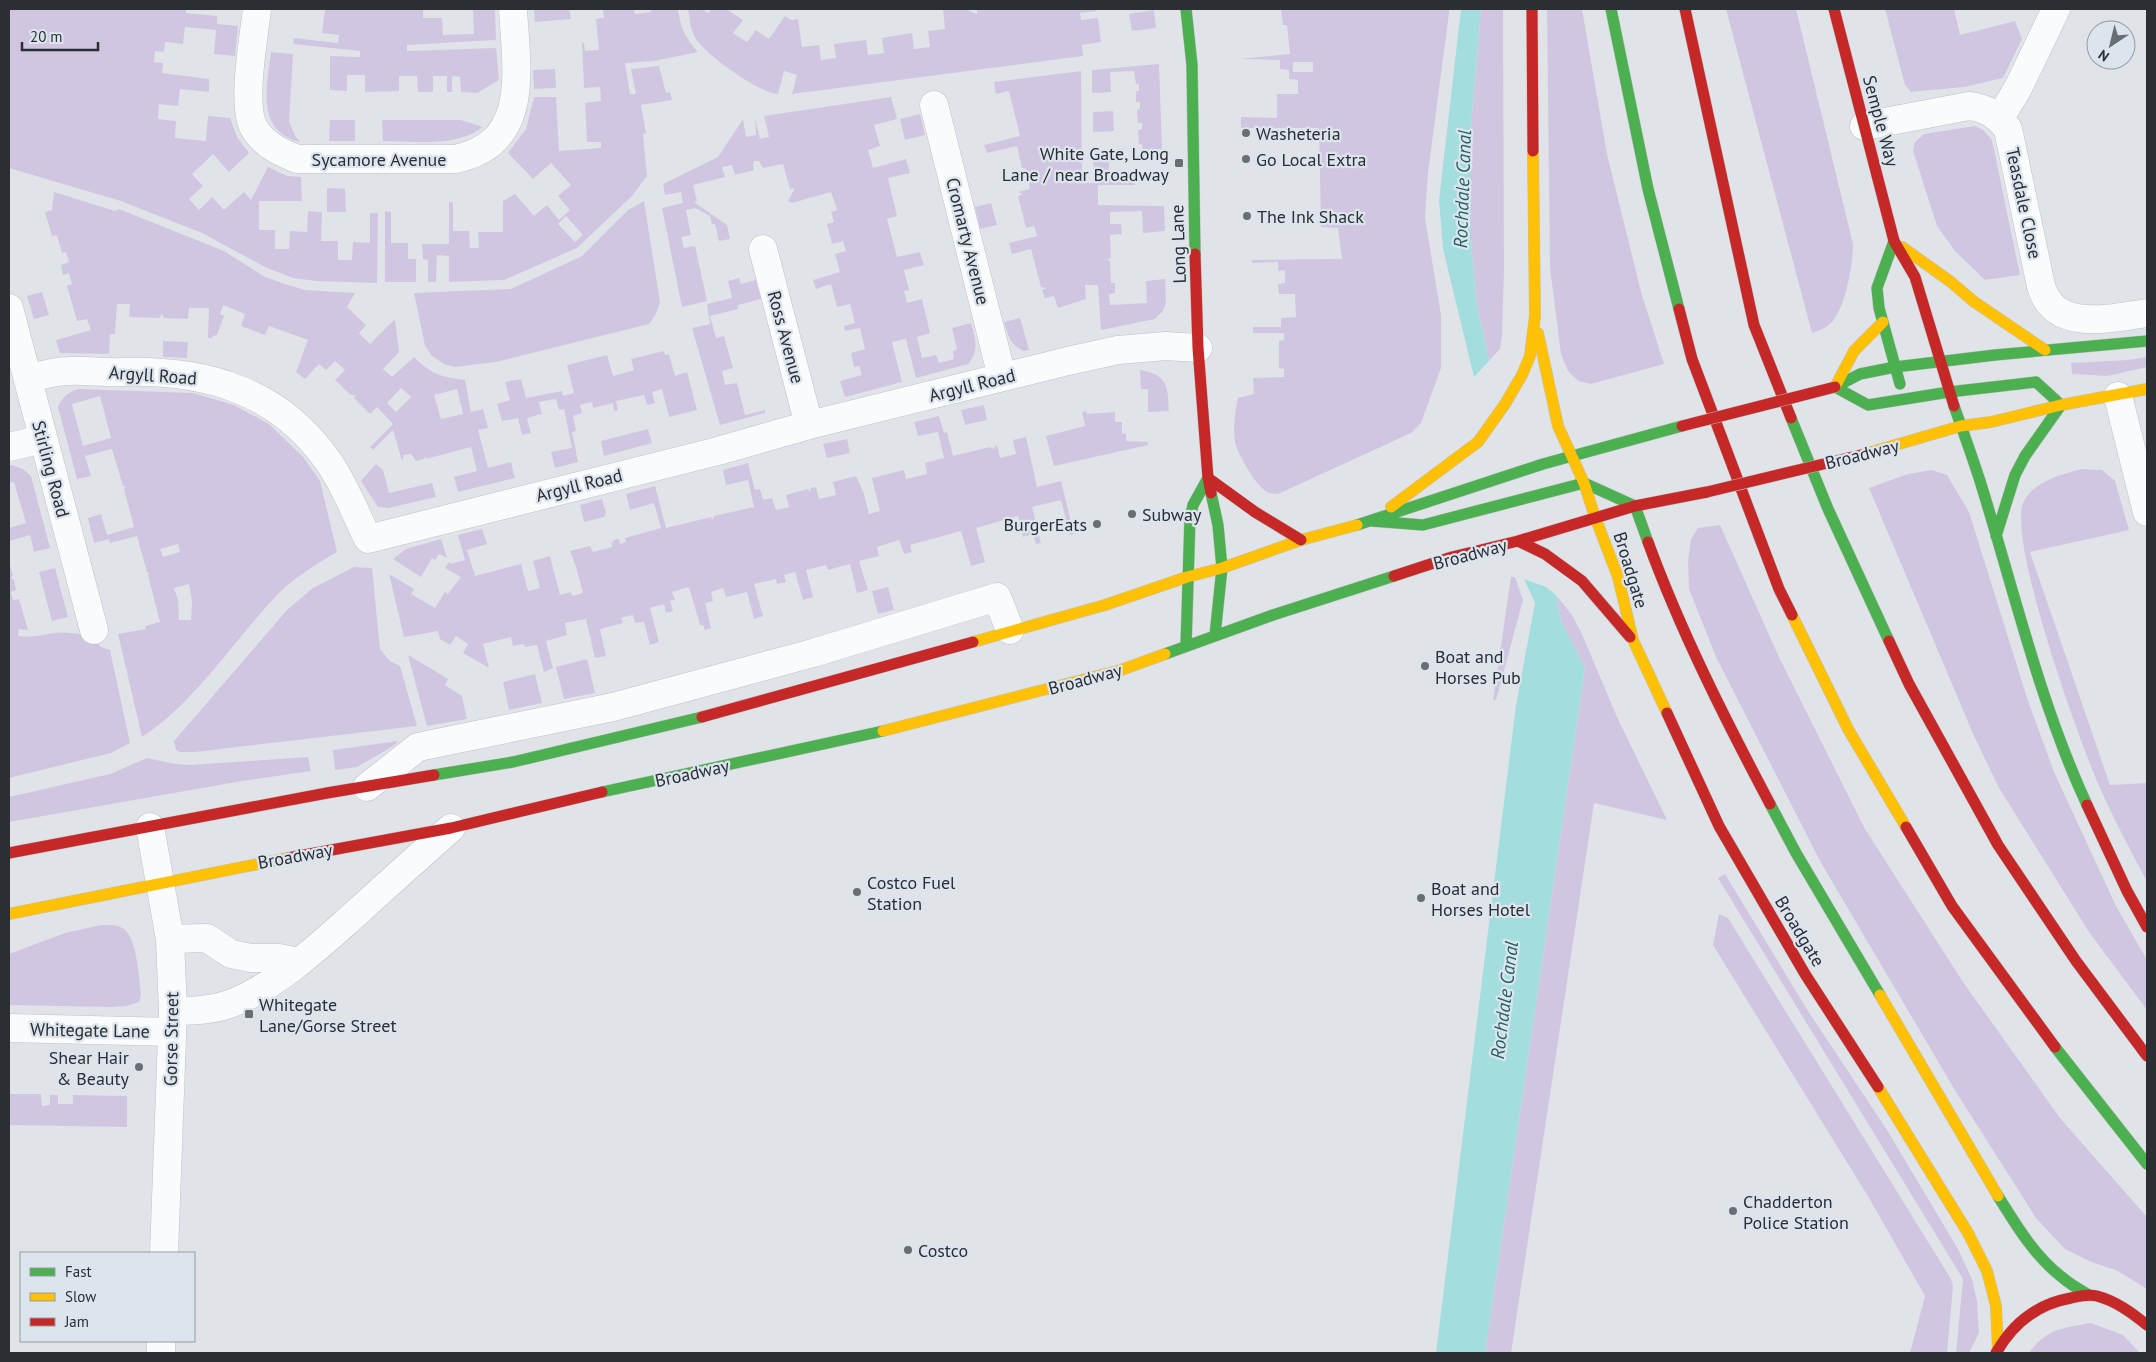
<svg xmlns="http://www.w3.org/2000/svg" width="2156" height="1362" viewBox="0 0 2156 1362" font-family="'PT Sans',sans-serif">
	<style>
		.green { fill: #d1c6e2; fill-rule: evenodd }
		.water { fill: #a4ddde }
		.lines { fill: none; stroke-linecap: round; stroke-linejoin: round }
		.street-casing { stroke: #bec1c5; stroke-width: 29 }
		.fast-casing { stroke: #bec1c5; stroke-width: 12 }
		.slow-casing { stroke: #bec1c5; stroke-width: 12 }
		.jam-casing { stroke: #bec1c5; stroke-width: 12 }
		.street { stroke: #fafbfc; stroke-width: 28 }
		.fast { stroke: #4caf50; stroke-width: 11 }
		.slow { stroke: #ffc107; stroke-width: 11 }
		.jam { stroke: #c62828; stroke-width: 11 }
		.jam-bridge-casing { stroke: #bec0c2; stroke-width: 12; stroke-linecap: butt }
		.jam-bridge { stroke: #c62828; stroke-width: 11 }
		.poi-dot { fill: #6a6e72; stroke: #dce4ed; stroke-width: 2 }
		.labels { text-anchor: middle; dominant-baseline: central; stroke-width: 4.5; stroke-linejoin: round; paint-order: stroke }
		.street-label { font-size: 18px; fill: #2b2e32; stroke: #dce4ed }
		.poi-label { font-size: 18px; fill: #2b2e32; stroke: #dce4ed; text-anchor: start }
		.water-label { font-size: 19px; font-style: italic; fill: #226263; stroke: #dce4ed }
	</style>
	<rect width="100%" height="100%" fill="#e0e4e9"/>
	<path class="green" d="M9 9H186V13L217 16V24L238 26 235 56 214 54 216 30 185 27 183 44 165 42 164 52 155 51 154 62 163 63 162 73 209 79V92L180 89 178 106 159 104 158 119 176 121 175 138 206 141 208 116 230 118 237 137 249 153 229 172 213 154 192 174 203 186 189 199 199 210 212 197 224 210 244 192 251 200 268 167 287 176 301 177 302 201H259V230H275V249H289L290 231 307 232 308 211 322 212 321 241H338V260H352L353 242 370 243V213H378L377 283 316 281 293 278 267 268 202 233 121 201 9 168Z
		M325 9H423V18H442L443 35 474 34 473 9H495L496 40 407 45V51L496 48 499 80 477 93 461 92 460 77 452 76V92H447V76H433V92H418L417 76H399V91L365 92V75H347V91L330 90V56L360 57V51L293 44 294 38 338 43 339 35 322 33Z
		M534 9H569L571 19 535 22Z
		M603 9H634L635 14 651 12 650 9H678C680 26 686 40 698 52L654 61 625 63 630 94H636L631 69 659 66 666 93 670 92 672 100 641 105 646 133 643 134 647 176 632 196 577 248 504 280 449 282V256L437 255 436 282H428V260L423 259 422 244H449V202H453V231H469L470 248H479L478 232H503V201L515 194 534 216 547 205 559 220 570 210 558 196 571 185 551 163 533 179 508 153 526 129 534 97H556L559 151 601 148V142H587L585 103 601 101 600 87 584 88 582 43H584L585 51 599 50 596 19 604 18ZM566 216 583 235 575 242 558 224Z
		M688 9H702L708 13 712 9H726L743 20 733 33 747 42 756 30 769 39 785 16 791 20 798 19 802 47 819 45 821 60 836 58 834 44 866 40 868 55 884 53 882 38 912 33 914 49 930 47 928 31 945 29 943 9H965L977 14V9H1096L1097 11 1080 13 1081 20 1098 18 1101 42 1082 45 1083 56 792 94 797 75 784 71 778 94C759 93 706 55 696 39 690 30 690 19 688 9Z
		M1281 9H1449V13L1428 173 1425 218 1441 315V368L1421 423 1411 433 1278 494C1274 494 1270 494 1267 492 1256 486 1240 457 1236 446 1232 432 1235 412 1238 398L1254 394 1253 378 1284 377V369L1279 368V341L1284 340V333H1253V327H1281V318L1296 317 1295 294H1279L1278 284 1285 283V270L1278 271V262L1252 263V260L1342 259 1338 228 1321 227 1319 128H1241V117L1277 118V94H1298V80L1289 79V70L1280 69V60L1240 59 1290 54 1287 25H1283ZM1313 62V72H1293V62Z
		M1481 9H1503L1504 270 1502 334 1500 349 1489 361 1476 300 1471 239V126Z
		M1547 9H1582L1607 154 1641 292 1664 364 1591 384 1578 381 1568 371 1561 354 1550 268Z
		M1726 9H1796L1853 244C1853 265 1846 304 1833 321 1828 327 1819 331 1812 333Z
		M1885 9H1954L1960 35 2015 21 2022 39 2003 78 1964 87 1911 92 1905 85Z
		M1154 10 1156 28 1132 31 1129 14Z
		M271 52 293 54 289 121 295 136 300 142C255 131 267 86 271 52Z
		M1159 64 1162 149H1143L1142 144H1139L1138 130 1142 129V123H1138L1137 110 1140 109V102H1136V91H1139V84H1136L1134 71 1110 72 1111 92 1092 93V70Z
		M555 69 556 88 534 89 533 70Z
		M1081 71 1082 183H1094L1093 152 1115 151 1116 161 1109 162V173L1134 171 1135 185H1098V205L1164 206 1165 231 1143 233 1142 211 1110 212V224H1121L1122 234 1110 235 1111 258 1107 259 1110 261 1111 283H1115V293L1109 294 1110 305 1147 303 1146 281 1165 279 1166 302 1163 311 1155 319 1101 330 1098 285H1085L1086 299 1058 308 1054 296 1045 298 1042 290 1046 288 1041 287 1031 249 1012 254 1009 243 1037 236 1034 226 1026 228 1018 196 1023 194 1018 192 1030 189 1025 168H1022L1017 146 987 153 984 145 1020 136 1009 91 996 94 994 82Z
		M891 97 897 119 874 125 880 146 868 150 873 168 906 159 910 173 888 178 897 216 887 219 897 257 920 252 924 265 904 270 909 290 904 291 907 303 922 299 930 333 917 337 922 358 936 355 939 363 954 359 953 351 957 349 952 328 971 323C975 338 980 351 968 364L916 378 906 339 892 342 902 382 845 397 840 381 862 375 859 366 854 367 851 353 865 349 860 328 845 331 844 326 855 323 850 304 837 307 831 284 816 289 813 280 840 272 835 254 846 251 843 241 832 244 827 224 834 222 831 212 837 210 831 192 792 203 788 201 795 188 790 189 783 164 763 168 759 161H754L753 165 754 170 735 175 732 165 722 167 725 177 693 185 697 201 694 202 727 225 730 239 719 241 715 224H712L710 216 695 208 686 210 691 235 681 237 684 248 695 246 707 301 682 307 662 208 683 203 681 192 665 195 663 184 718 157 743 119 746 137 756 135 755 118 760 139 769 137 764 116Z
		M1113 111 1114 131 1093 132V112Z
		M920 114 925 135 905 140 900 119Z
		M330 120H355V141H329Z
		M382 120H461L483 127C454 148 417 141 383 141Z
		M1975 126 1983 130 1992 140 2020 275 1985 280 1955 251 1937 226 1913 151 1915 142 1924 134Z
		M327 188 345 189 346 212H327Z
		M54 192 115 211 119 209 224 251 265 277 285 284 305 290 355 293 347 307 366 325 359 333 370 344 395 319 399 352 383 369 392 377 414 357C431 374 441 377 465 380L471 412 483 409 488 428 478 430 488 468 511 462 515 478 458 492 454 477 477 471 471 447 426 459 425 456 424 459 416 461 411 454 404 455 402 461 393 430 373 450 370 447 393 424 377 407 370 414 354 398 356 395H351L335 380 345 370 335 361 326 370 319 364 305 379 296 372 308 340 269 326 265 335 241 326 245 314 223 305 220 314 224 316 217 335 213 336 212 338H208L209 308H189L188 319 164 318 162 314 159 318 129 317 130 304H117L115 334H110L109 354 60 353 56 340 91 330 87 319 77 321 67 286 72 284 69 273 63 275 61 265 69 262 66 252 62 253 57 235 52 236 45 212 52 210ZM401 388 411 397 396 412 387 403ZM457 389 463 414 441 419 434 395Z
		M644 201 660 302 656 314 649 324 496 362 455 367 444 364 432 356 425 346 414 293 511 289 582 256 628 210Z
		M991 203 997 225 980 229 975 207Z
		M385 211 391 212V243H408V259H416V282H385Z
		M739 278 741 284 756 280 761 299 738 305V309L710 316 716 338 724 336 733 368 722 371 725 385 737 383 745 415 765 410V413L720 425 692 328 710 324 707 304 732 298 728 281Z
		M42 292 49 315 34 319 27 296Z
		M1020 318 1029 350 1024 351C1010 345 1008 335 1004 322Z
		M163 341 188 342 187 358 163 357Z
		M664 351 665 355 669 354 675 376 687 372 697 410 669 417 662 389 652 392 655 403 647 405 644 395 616 401 618 410 614 411 613 403 593 408 592 402 580 405 582 413 573 416 576 431 572 432 578 462 555 468 551 452 572 448 564 409 559 410 556 399 539 402 542 414 527 418 531 433 522 435 518 418 502 421 497 404 510 400 505 382 521 379 526 398 562 391 563 396 574 393 567 365 607 355 613 376 634 370 631 359Z
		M2147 357V367L2107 376 2072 374 2071 363 2128 360Z
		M1140 370C1167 374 1168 386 1169 411L1148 412V389H1141Z
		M79 389 193 393 234 405 269 424 303 457 320 481 337 552C317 564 296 576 278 594 233 641 197 701 142 737L118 634 146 629 145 626 160 622 148 575 149 573 147 572 137 536 110 543 109 539 94 543 88 518 101 514 107 535 134 527 124 489 126 487 123 486 112 449 85 456 91 476 77 479 58 407C62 397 68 392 79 389ZM100 396 111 438 83 446 72 404ZM178 544 180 552 163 557 160 549ZM189 584 192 601 191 620H179L178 600 174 588Z
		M984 405 987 420 965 425 961 410Z
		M1086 411 1087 414 1115 412V422H1122V433L1126 434V441L1148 442V445L1054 466 1046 436 1085 426 1082 412Z
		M939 416 944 433 947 432 953 456 990 447 993 449 997 445 1000 458 1016 454 1013 440 1026 437 1037 487 1061 481 1074 534 1070 535 1061 500 1032 507 1041 543 1036 544 1033 534 1023 537 1018 516 976 528 985 562 971 566 961 531 910 545 912 552 904 554 899 540 877 547 879 556 859 561 868 590 857 593 850 564 828 570 826 565 806 570 813 597 803 600 795 572 784 575 786 582 777 584 776 579 754 584 763 616 754 619 747 592 726 597 723 588 711 592 713 601 705 603 711 628 705 630 703 625H700L689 587 672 592 675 600 670 601 673 611 666 613 664 604 650 608 659 642 650 645 644 622 635 623 633 615 621 618 623 623 600 629 606 656 595 658 586 619 565 623 567 635 546 641 553 668 544 672 537 645 525 647 524 644 513 646 511 637 483 644 489 668 463 653 468 644 456 636 450 645 440 639 438 631 404 637 389 574 414 589 411 594 435 608 445 592 448 594 461 577 445 568 449 562 451 564 465 560 458 535 482 529 487 544 467 550 475 576 521 564 528 591 540 588 533 561 550 556 560 595 571 592 572 596 583 593 576 567 570 551 590 546 593 552 612 547 611 541 614 544 613 540 619 539 620 544 626 542 625 538 661 528 654 503 630 510 626 494 655 486 666 528 711 517 713 520 714 516 754 507 748 480 726 485 723 470 748 463 755 490 760 489 763 500 772 498 776 510 789 507 786 495 808 489 810 492 811 488 816 487 819 499 836 495 833 482 856 476 864 494 869 514 880 511 872 478 904 470 906 479 927 474 925 463 944 458 938 432 918 436 914 422Z
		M648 429 652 443 604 456 601 441Z
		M847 439 850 453 827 458 823 444Z
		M376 464 383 470 389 493 432 483 436 497 388 508 378 507 361 481Z
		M12 465 23 469 31 476 50 548 34 552 30 535 9 541V528L26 523 14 482 9 483V466Z
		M2081 469 2102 470 2115 481 2129 530 2030 552 2110 785 2147 783V882C2131 851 2114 820 2100 788 2081 746 2005 536 2024 501 2036 480 2059 476 2081 469Z
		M1932 470 1947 475 1969 512 2027 698 2054 772 2116 906 2147 960V1010L2089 932 1999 788 1974 736 1869 488 1908 474Z
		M602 499 606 513 604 517 584 522 580 505Z
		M1720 525 1778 655 1865 829 1963 982 2060 1118 2147 1217V1289L2118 1271 2089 1261 2065 1249 2036 1218 1956 1092 1820 861 1716 657 1689 589 1688 561 1691 539 1698 528Z
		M441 539 447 558 439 554 435 560 432 558 421 577 393 559 406 549Z
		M9 562 13 575 11 578 14 580 16 590 11 592 13 600 19 599 28 630 19 629 18 636C31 638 41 635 54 633 67 631 77 635 90 634L101 647 110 650 130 743 111 753 9 778Z
		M354 567 372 568 380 649 390 661 400 666 417 726 195 752H180L176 750 174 741 287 610 313 588Z
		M55 568 68 617 52 621 39 572Z
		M1511 577H1515L1523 600 1496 700H1493Z
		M888 587 894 610 878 614 872 591Z
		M1556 595 1572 615 1582 634 1617 717 1667 820 1594 803 1511 1353H1485L1585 668 1561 621Z
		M408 655 448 679 445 685 462 696 467 719 427 726Z
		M587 659 595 693 564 699 556 667Z
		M535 674 542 703 509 710 503 682Z
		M398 741 395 745 357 767 335 770 333 750Z
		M308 757 311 771 242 781 9 822V797L110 774 147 758 175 764 190 765Z
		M1725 874 1808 1011 1887 1130 1958 1249 1972 1279 1977 1301 1979 1333 1969 1353H1956L1963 1279 1718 878Z
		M1719 914 1728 918 1951 1279 1953 1287 1947 1353H1910L1925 1296 1869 1198 1713 945Z
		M101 925C109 925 117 924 124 929 137 939 139 978 141 994L139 1002 127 1006 112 1007 9 1005V954L65 933Z
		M9 1094H41L42 1106 50 1105V1095H58V1104H73V1095L127 1096V1127L9 1125Z
		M2091 1323 2123 1335 2140 1353H2029C2046 1329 2063 1328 2091 1323Z"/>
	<path class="water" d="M1461 9H1481L1471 126V239L1476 300 1489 361 1474 377 1443 249 1439 200Z
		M1524 579 1546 587 1556 595 1561 621 1585 668 1485 1353H1436L1516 705 1535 603Z"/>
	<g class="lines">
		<g class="street-casing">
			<path id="street" d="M257 9C254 37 241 105 254 128 264 145 280 152 297 159H455C532 144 516 67 513 9
				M934 105 1002 377
				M2000 118 2018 88 2056 9
				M1864 126 1969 106C1987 108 1996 115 2008 129L2041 286C2054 333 2112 318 2147 313
				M763 249 809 425
				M9 308 94 630
				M28 379C41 375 55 371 69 371 87 370 104 373 122 372 206 370 278 390 328 461 345 485 355 513 368 539L718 451 809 425 1068 361 1118 350 1166 346 1198 348
				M2118 396 2147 512
				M9 447 43 439
				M367 787 418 747 613 707 813 653 997 597 1010 630
				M150 827 170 939 173 1011 164 1253
				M170 939 207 938 231 954 251 958H279L299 962
				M173 1011C195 1011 217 1010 237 1001 281 982 319 946 354 915 386 886 418 857 451 828
				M9 1028 172 1032
				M161 1353V1341"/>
		</g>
		<g class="fast-casing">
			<path id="fast" d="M1186 9 1192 65 1195 254
				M1611 9 1648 189 1679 309
				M1894 241 1877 288 1879 308 1900 384
				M1835 387 1860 374 1895 367 1995 355 2147 341
				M1835 387 1868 405 1949 392 2036 382 2061 405
				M1954 406C1963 431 1972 456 1980 481 2014 590 2039 701 2087 805
				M1791 418 1828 509 1889 641
				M1211 493 1218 525 1222 568 1215 635
				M1372 521 1423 525 1584 483 1635 506 1648 542
				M1357 525 1543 464 1682 426
				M1996 536 2015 475 2025 456 2061 405
				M1186 646 1190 518 1193 505 1208 478
				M1165 654 1273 615 1394 576
				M434 775 513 762 702 717
				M602 792 883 731
				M1770 804 1796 853 1880 995
				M2055 1047 2147 1164
				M1998 1196C2016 1225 2035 1257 2063 1278 2071 1285 2080 1290 2089 1295"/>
		</g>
		<g class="slow-casing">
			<path id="slow" d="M1902 247 1951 282 1973 301 2045 350
				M1538 333 1558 426 1584 483 1595 517
				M1835 387 1854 351 1883 322
				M1861 455 1961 426 1991 422 2061 405 2147 389
				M1391 507 1478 442 1505 404 1522 375 1530 356 1535 316 1533 151
				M1595 517 1618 577 1633 640 1667 713
				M1792 615 1848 729 1906 827
				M973 642 1105 605 1187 577 1222 568 1301 540 1357 525
				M883 731 1121 670 1165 654
				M9 914 288 858
				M1880 995 1998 1196
				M1878 1087 1968 1233 1987 1271 1996 1306 1998 1349"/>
		</g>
		<g class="jam-casing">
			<path id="jam" d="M1532 9 1533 151
				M1685 9 1754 325 1791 418
				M1834 9 1894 241 1915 277 1954 406
				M1195 254 1198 348 1208 478 1211 493
				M1679 309 1692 359 1779 589 1792 615
				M1208 478 1255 512 1301 540
				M1518 541 1545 554 1582 581 1630 637
				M1648 542C1681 632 1725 719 1770 804
				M1394 576 1452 557 1518 541 1635 506 1707 492
				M1889 641 1909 684 1998 845 2076 961 2147 1056
				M1667 713 1719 826 1805 974 1878 1087
				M702 717 973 642
				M2087 805 2127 891 2147 927
				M1906 827 1952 906 2055 1047
				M9 853 327 793 434 775
				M288 858 451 828 602 792
				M1996 1353C2013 1323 2037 1304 2071 1298 2080 1296 2088 1294 2097 1296 2116 1301 2132 1313 2147 1325"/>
		</g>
		<use href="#street" class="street"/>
		<use href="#fast" class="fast"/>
		<use href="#slow" class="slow"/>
		<use href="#jam" class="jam"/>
		<g class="jam-bridge-casing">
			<path id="jam-bridge" d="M1682 426 1835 387
				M1707 492 1861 455"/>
		</g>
		<use href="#jam-bridge" class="jam-bridge"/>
	</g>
	<g class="poi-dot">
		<circle cx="1246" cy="133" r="5"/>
		<circle cx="1246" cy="159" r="5"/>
		<rect x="1174" y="158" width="10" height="10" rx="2.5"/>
		<circle cx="1247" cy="216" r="5"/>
		<circle cx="1132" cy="514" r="5"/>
		<circle cx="1097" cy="524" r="5"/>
		<circle cx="1425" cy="666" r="5"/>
		<circle cx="857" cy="892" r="5"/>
		<circle cx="1421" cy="898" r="5"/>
		<rect x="244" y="1009" width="10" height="10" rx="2.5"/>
		<circle cx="139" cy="1067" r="5"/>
		<circle cx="1733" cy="1211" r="5"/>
		<circle cx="908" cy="1250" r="5"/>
	</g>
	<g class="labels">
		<g class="street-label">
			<text transform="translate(1881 121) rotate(75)">Semple Way</text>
			<text x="379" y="159">Sycamore Avenue</text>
			<text transform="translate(2024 203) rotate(78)">Teasdale Close</text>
			<text transform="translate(968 241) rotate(76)">Cromarty Avenue</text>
			<text transform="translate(1178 244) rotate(-92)">Long Lane</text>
			<text transform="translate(786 337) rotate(75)">Ross Avenue</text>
			<text transform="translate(153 375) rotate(4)">Argyll Road</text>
			<text transform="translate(972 385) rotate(-14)">Argyll Road</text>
			<text transform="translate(1862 454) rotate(-14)">Broadway</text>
			<text transform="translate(51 469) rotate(75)">Stirling Road</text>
			<text transform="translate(579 485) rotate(-14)">Argyll Road</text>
			<text transform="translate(1470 554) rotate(-15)">Broadway</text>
			<text transform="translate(1631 570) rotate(73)">Broadgate</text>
			<text transform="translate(1085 679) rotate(-15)">Broadway</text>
			<text transform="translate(692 773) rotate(-12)">Broadway</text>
			<text transform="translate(295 856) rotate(-10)">Broadway</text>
			<text transform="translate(1800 931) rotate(59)">Broadgate</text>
			<text transform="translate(90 1030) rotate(1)">Whitegate Lane</text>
			<text transform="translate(171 1039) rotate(-89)">Gorse Street</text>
		</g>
		<g class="poi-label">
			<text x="1256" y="133">Washeteria</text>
			<text x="1169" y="153" text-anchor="end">White Gate, Long<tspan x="1169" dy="21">Lane / near Broadway</tspan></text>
			<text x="1256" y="159">Go Local Extra</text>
			<text x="1257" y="216">The Ink Shack</text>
			<text x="1142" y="514">Subway</text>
			<text x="1087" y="524" text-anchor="end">BurgerEats</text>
			<text x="1435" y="656">Boat and<tspan x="1435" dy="21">Horses Pub</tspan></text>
			<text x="867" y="882">Costco Fuel<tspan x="867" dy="21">Station</tspan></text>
			<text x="1431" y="888">Boat and<tspan x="1431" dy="21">Horses Hotel</tspan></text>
			<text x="259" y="1004">Whitegate<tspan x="259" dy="21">Lane/Gorse Street</tspan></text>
			<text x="129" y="1057" text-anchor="end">Shear Hair<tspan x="129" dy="21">&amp; Beauty</tspan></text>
			<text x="1743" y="1201">Chadderton<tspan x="1743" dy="21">Police Station</tspan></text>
			<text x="918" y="1250">Costco</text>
		</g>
		<g class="water-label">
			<text transform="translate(1462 189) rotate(-88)">Rochdale Canal</text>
			<text transform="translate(1504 1000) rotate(-83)">Rochdale Canal</text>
		</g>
	</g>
	<rect width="2156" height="1362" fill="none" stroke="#2b2e32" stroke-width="20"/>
	<rect x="20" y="1252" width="175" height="90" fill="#dce4ed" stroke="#959ba2"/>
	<rect x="30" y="1268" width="25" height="8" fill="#4caf50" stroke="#959ba2"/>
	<text x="65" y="1277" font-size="15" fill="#2b2e32">Fast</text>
	<rect x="30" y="1293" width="25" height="8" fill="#ffc107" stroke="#959ba2"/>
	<text x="65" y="1302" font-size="15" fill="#2b2e32">Slow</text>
	<rect x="30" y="1318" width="25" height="8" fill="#c62828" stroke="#959ba2"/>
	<text x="65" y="1327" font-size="15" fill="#2b2e32">Jam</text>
	<g transform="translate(2111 45) rotate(215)"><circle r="24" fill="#dce4ed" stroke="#959ba2"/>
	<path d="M0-4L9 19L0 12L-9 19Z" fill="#6a6e72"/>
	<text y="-8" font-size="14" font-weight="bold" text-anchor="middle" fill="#2b2e32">N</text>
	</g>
	<path d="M22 42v8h76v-8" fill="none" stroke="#2b2e32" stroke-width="2.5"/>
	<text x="30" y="42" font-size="15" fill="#2b2e32" stroke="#dce4ed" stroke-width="4" paint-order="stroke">20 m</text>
</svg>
